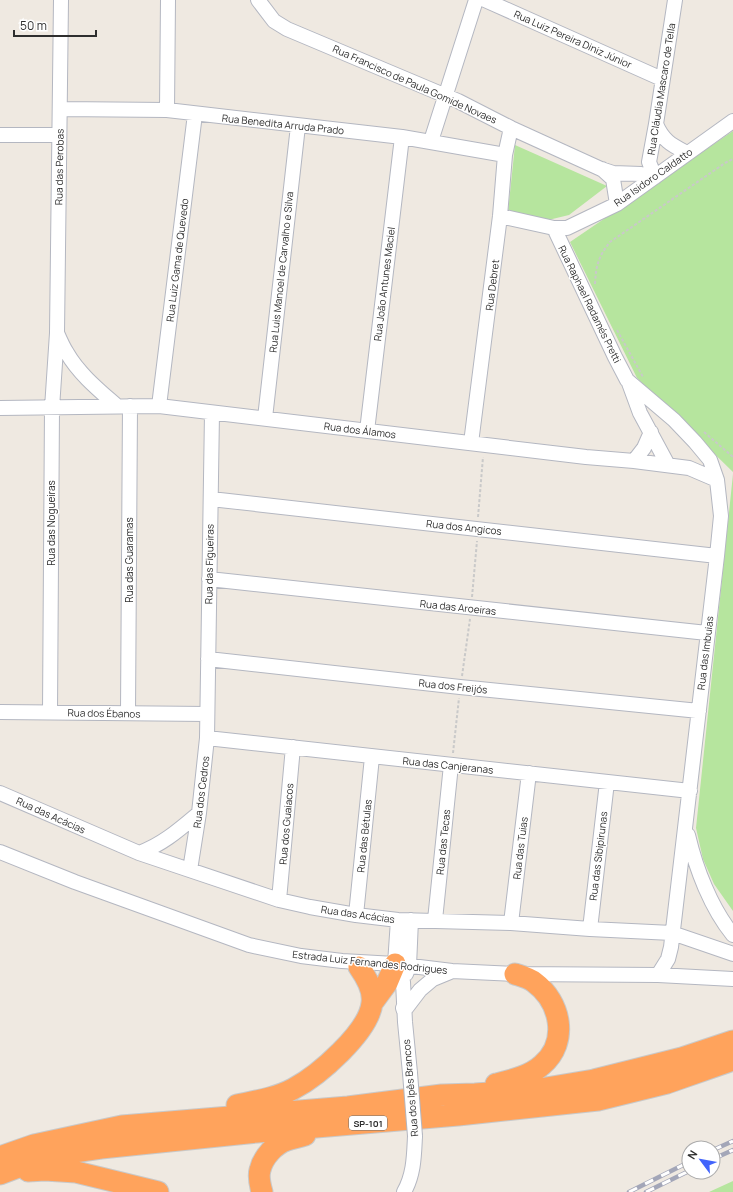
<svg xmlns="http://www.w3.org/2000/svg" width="733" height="1192" viewBox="0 0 733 1192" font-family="Manrope,sans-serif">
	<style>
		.green { fill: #b6e59e }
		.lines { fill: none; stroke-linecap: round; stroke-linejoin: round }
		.minor-casing { stroke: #b4b7c1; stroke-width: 16 }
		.highway-casing { stroke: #c9c9c9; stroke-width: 23 }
		.path { stroke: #c9c9c9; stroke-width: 2; stroke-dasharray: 3 2; stroke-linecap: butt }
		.minor { stroke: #fff; stroke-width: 14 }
		.highway { stroke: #ffa35c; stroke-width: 21 }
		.rail-casing { stroke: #a3a6b8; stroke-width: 4.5 }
		.rail { stroke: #fff; stroke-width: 3; stroke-dasharray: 9; stroke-linecap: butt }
		.minor-bridge-casing { stroke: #b4b7c1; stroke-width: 16; stroke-linecap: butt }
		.minor-bridge { stroke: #fff; stroke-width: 14 }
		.labels { text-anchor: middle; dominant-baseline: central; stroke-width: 3; stroke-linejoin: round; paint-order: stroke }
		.shield { fill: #fff; stroke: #6d6d6d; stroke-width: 1 }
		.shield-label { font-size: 9px; font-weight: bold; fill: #2e2e2e }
		.street-label { font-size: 10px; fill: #2e2e2e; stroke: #fff }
	</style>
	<rect width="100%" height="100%" fill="#efe9e1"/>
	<path class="green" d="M733 131V472L637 378 570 242Z
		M515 145 607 186 569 215 540 222 508 212Z
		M733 474V911L714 884 703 859 696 828Z
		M733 1181V1192H709Z"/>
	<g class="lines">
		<g class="minor-casing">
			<path id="minor" d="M258 0 274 21 287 29 458 101 511 128 601 169 613 173 641 174 655 177
				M485 0 662 79
				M60 109 167 110 402 137 505 155
				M167 110 168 0
				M656 124C663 141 672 145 687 153
				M0 135H59
				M431 141 476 0
				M602 169 613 179 617 204
				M655 177 649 162 656 124 675 0
				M500 216 554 228H567L617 204 733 121
				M554 228 615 357 627 380 674 420 695 442 710 460 717 480 721 516 717 556 671 947 668 959 658 975
				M57 333C60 340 63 347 67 353 79 374 100 391 117 406
				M629 383 640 413 668 465
				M159 406 195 114
				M0 408 159 406 586 457 634 461 689 468 717 480
				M265 418 298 126
				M367 431 402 137
				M471 443 500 216 505 155 511 128
				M634 461 644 448 651 432
				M211 499 717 556
				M209 579 707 633
				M208 659 460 687 699 711
				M0 712 207 714
				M50 712 52 408 57 333 61 0
				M128 713 130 406
				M207 738 690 791
				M0 793 139 853 279 900 310 907 356 915 398 920 511 923 590 929 672 933 733 954
				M688 835C696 869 711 908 733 935
				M0 852 75 882 249 945 301 956 342 961 395 964 452 971 515 974 658 975 733 979
				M139 853C162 845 180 829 199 813
				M190 870 199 813 207 738 212 413
				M279 900 293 747
				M356 915 372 757
				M398 920 395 964 403 982 405 1022 410 1073
				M435 920 451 765
				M511 923 529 773
				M590 929 607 782
				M406 974 409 966 411 920
				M403 1008 404 1011 420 990 433 979 450 972
				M404 1192C414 1174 414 1156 415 1136"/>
		</g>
		<g class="highway-casing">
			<path id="highway" d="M373 1002 387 983 395 964
				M496 1084C512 1080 530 1076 542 1065 569 1042 561 1002 534 982 529 978 521 976 515 974
				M237 1105C256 1101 276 1098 293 1089 318 1076 369 1032 372 1003 374 990 366 977 359 967
				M0 1157 34 1145 122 1126 348 1107 442 1095 475 1094 534 1090 594 1080 682 1058 733 1041
				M28 1171 45 1170 76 1172 158 1192
				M0 1174 37 1160 67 1153 101 1148 257 1132 458 1115 598 1100 667 1083 733 1060
				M262 1192C260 1185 258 1177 260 1170 263 1157 275 1144 287 1140 293 1138 299 1137 305 1135"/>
		</g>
		<path class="path" d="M595 284C596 266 598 257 610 242L725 163 733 159
			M617 330 643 377
			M704 432 733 457
			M478 517 483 457
			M472 597 477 541
			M462 676 470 619
			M453 753 459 698"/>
		<use href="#minor" class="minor"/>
		<use href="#highway" class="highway"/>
		<g class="rail-casing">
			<path id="rail" d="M713 1150 733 1141
				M713 1159 733 1150
				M629 1192 689 1162
				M646 1192 689 1171"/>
		</g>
		<use href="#rail" class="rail"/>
		<g class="minor-bridge-casing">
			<path id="minor-bridge" d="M410 1073 415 1136"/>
		</g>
		<use href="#minor-bridge" class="minor-bridge"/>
	</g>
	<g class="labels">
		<rect class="shield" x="349" y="1116" width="38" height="14" rx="3"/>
		<g class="shield-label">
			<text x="368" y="1123">SP-101</text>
		</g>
		<g class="street-label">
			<text transform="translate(573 39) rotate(24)">Rua Luiz Pereira Diniz Júnior</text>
			<text transform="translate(415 84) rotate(24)">Rua Francisco de Paula Gomide Novaes</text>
			<text transform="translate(661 89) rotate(-81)">Rua Cláudia Mascaro de Tella</text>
			<text transform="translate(283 124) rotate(6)">Rua Benedita Arruda Prado</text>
			<text transform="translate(59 167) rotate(-89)">Rua das Perobas</text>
			<text transform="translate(653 177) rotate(-35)">Rua Isidoro Caldatto</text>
			<text transform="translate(177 260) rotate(-83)">Rua Luiz Gama de Quevedo</text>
			<text transform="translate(281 272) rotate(-84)">Rua Luis Manoel de Carvalho e Silva</text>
			<text transform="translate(384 284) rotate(-83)">Rua João Antunes Maciel</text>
			<text transform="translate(492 285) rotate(-83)">Rua Debret</text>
			<text transform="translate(590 304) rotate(64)">Rua Raphael Radamés Pretti</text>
			<text transform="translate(360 430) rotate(7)">Rua dos Álamos</text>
			<text transform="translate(51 523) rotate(-90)">Rua das Nogueiras</text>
			<text transform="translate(464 527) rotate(6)">Rua dos Angicos</text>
			<text transform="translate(129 560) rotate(-90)">Rua das Guaramas</text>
			<text transform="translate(209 564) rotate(-89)">Rua das Figueiras</text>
			<text transform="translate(458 607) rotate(6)">Rua das Aroeiras</text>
			<text transform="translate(705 653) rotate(-83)">Rua das Imbuias</text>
			<text transform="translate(453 686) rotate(6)">Rua dos Freijós</text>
			<text transform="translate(104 713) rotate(1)">Rua dos Ébanos</text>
			<text transform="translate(448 765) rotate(6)">Rua das Canjeranas</text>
			<text transform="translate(201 792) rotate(-83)">Rua dos Cedros</text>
			<text transform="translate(51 815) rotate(24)">Rua das Acácias</text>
			<text transform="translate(286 824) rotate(-85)">Rua dos Guaiacos</text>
			<text transform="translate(364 836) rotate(-84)">Rua das Bétulas</text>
			<text transform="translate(443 842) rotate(-84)">Rua das Tecas</text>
			<text transform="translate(520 848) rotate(-83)">Rua das Tuias</text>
			<text transform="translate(598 856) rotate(-83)">Rua das Sibipirunas</text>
			<text transform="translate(358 914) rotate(8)">Rua das Acácias</text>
			<text transform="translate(370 962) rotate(6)">Estrada Luiz Fernandes Rodrigues</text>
			<text transform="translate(410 1088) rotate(-95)">Rua dos Ipês Brancos</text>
		</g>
	</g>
	<g transform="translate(701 1160) rotate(302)"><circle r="19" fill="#ffffff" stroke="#ababab"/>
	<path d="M0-3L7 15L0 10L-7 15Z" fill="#4264fb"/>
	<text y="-6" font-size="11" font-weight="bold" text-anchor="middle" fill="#2e2e2e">N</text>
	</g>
	<path d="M14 30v6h82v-6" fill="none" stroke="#2e2e2e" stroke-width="2"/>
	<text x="20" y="30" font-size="12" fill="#2e2e2e" stroke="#ffffff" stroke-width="3" paint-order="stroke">50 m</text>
</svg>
